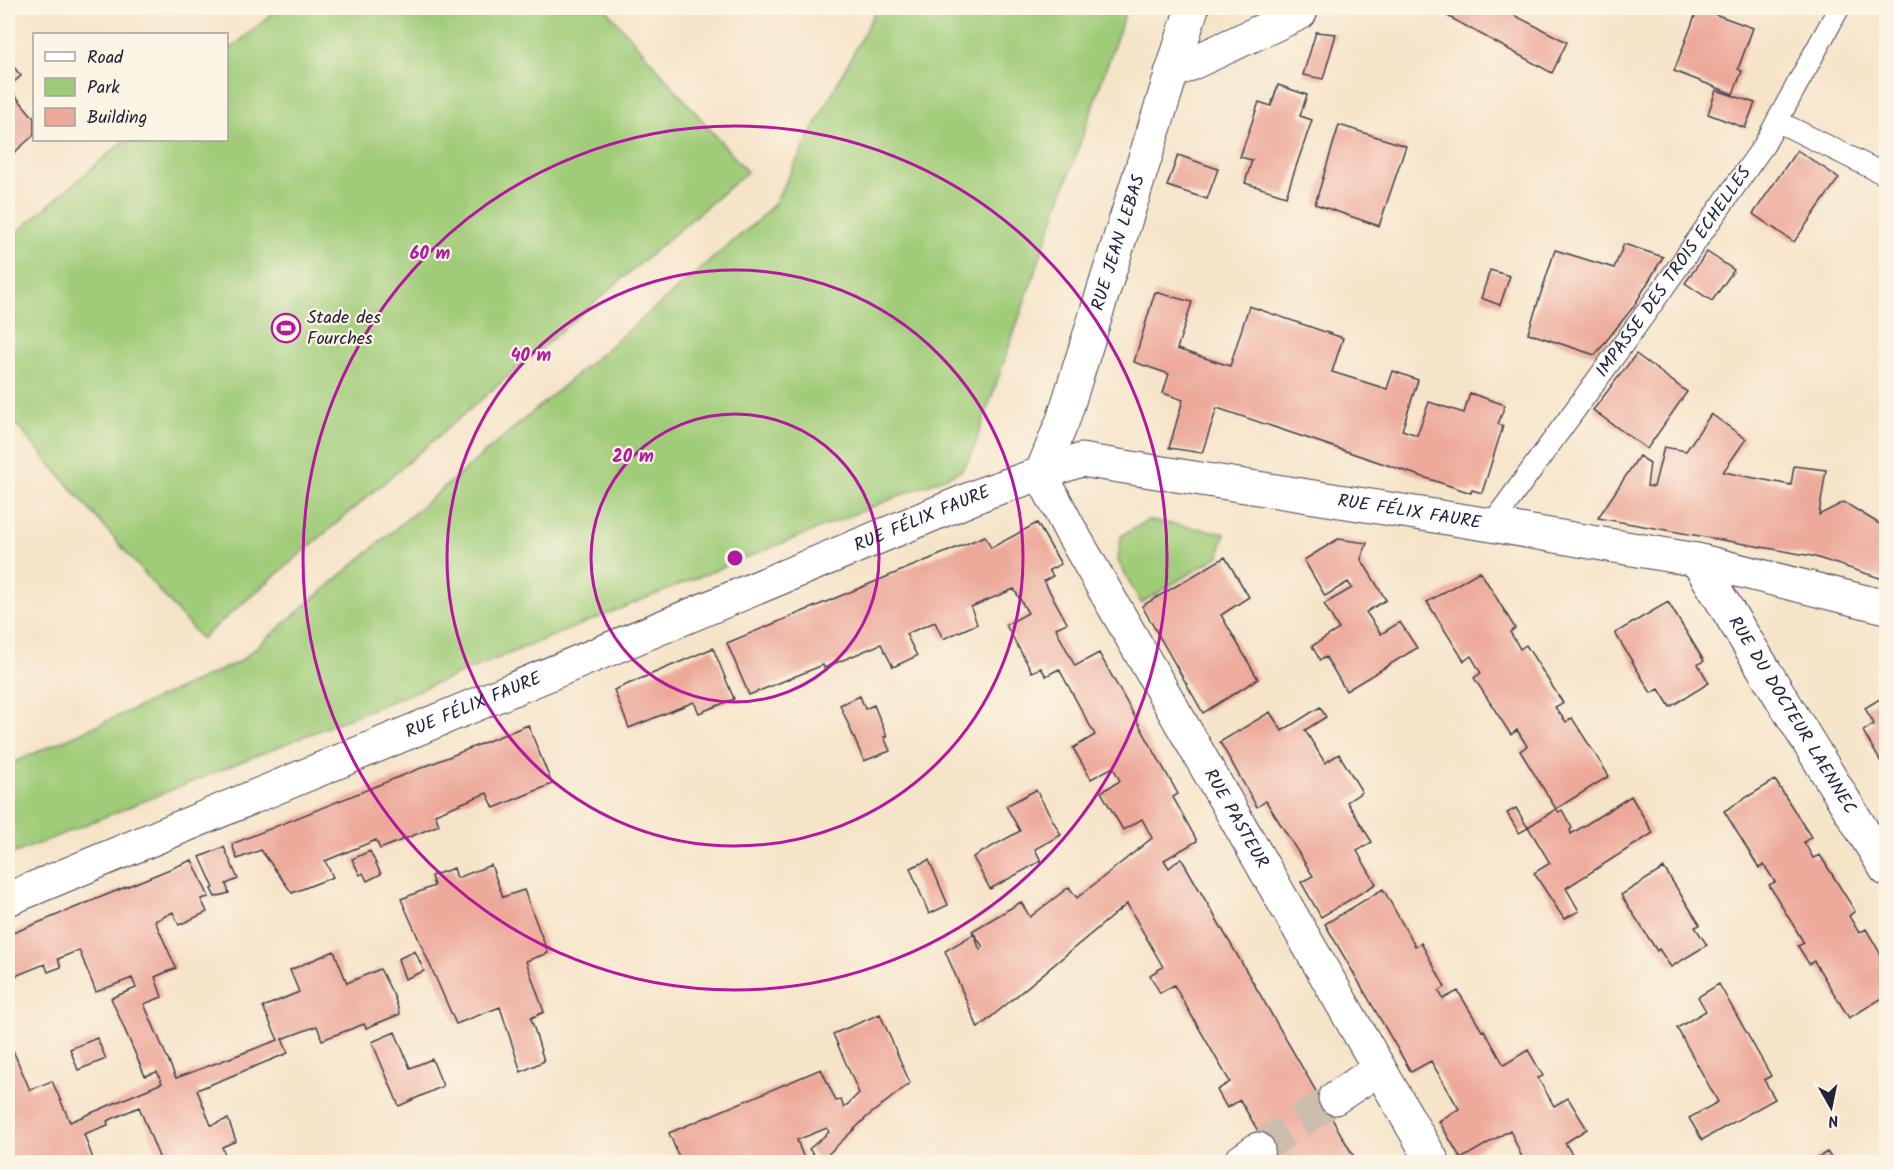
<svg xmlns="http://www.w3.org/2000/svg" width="1894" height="1170" viewBox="0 0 1894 1170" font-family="Kalam,sans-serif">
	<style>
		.green { fill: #a0cc79; stroke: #61775a; stroke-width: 1.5 }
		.building { fill: #edaa9b }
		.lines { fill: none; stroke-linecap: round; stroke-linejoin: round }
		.minor-tunnel { stroke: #ccbdad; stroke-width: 33; stroke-dasharray: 33 16; stroke-linecap: butt }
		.service-casing { stroke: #423f50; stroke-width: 23 }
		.minor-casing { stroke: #423f50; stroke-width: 35 }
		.service { stroke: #fff; stroke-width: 21 }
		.minor { stroke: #fff; stroke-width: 33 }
		.ring { fill: none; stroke: #b5179e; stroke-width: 3 }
		.labels { text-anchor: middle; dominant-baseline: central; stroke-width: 4.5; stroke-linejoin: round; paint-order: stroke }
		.street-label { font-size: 18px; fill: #22223b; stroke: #fcf5e5 }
		.poi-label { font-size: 18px; fill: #22223b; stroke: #fcf5e5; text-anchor: start }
		.centre { fill: #b5179e; stroke: #fcf5e5; stroke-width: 3 }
		.ring-label { font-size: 18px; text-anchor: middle; font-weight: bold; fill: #b5179e; stroke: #fcf5e5; stroke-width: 4.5; stroke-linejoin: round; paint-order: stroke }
	</style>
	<rect width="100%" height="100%" fill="#fcf5e5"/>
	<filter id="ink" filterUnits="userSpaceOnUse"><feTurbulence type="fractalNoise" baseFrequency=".0167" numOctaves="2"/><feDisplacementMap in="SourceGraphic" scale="12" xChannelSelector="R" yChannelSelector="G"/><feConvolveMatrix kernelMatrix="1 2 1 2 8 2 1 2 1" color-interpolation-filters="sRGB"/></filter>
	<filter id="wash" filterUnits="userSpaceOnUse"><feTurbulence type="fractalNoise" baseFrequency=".008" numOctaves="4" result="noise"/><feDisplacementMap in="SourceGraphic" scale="24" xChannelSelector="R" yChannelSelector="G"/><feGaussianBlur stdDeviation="1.35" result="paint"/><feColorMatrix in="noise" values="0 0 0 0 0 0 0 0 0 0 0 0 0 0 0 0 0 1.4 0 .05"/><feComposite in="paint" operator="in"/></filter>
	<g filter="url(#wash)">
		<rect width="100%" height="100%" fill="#f6e4c9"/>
		<path class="green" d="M279 8H605L747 172 201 639 8 415V240L125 140H226L227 52Z
			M877 8H1127L971 456 961 471 8 856V765L239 662 757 221 774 204Z
			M1148 520 1225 533 1219 556 1141 603 1118 561 1121 536Z"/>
		<g id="blocks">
			<path class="building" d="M1452 8H1500L1567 42 1552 73 1449 17Z
				M1698 8 1753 28 1738 69 1742 71 1733 94 1674 71Z
				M1316 32 1336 34 1323 79 1303 75Z
				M8 60 21 76 8 87 34 118V135L8 158Z
				M1886 61V74L1881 71Z
				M1278 85 1307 95 1300 116 1312 120 1286 196 1245 183 1252 160 1240 157 1259 102 1271 106Z
				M1716 90 1755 103 1745 128 1708 114Z
				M1339 125 1406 146 1379 226 1315 204Z
				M1797 150 1839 178 1794 242 1753 214Z
				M1178 155 1218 169 1207 199 1167 186Z
				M1624 244 1663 257 1634 306 1595 355 1528 333 1555 250 1614 268Z
				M1707 252 1734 270 1712 301 1685 283Z
				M1490 270 1510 276 1500 305 1481 298Z
				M1155 292 1192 302 1177 349 1230 366 1249 306 1343 338 1332 372 1387 389 1393 371 1418 380 1402 430 1417 435 1429 402 1464 413 1470 393 1505 405 1498 424 1503 426 1482 493 1472 490 1471 493 1217 408 1202 453 1169 448 1183 400 1163 393 1169 374 1134 362Z
				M1636 354 1687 392 1647 449 1593 410Z
				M1711 414 1746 439 1723 472 1791 485 1794 466 1826 470 1819 515 1844 502 1886 528V580L1812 556 1598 518 1639 456 1650 463 1647 486 1654 487 1664 447 1686 451Z
				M1037 523 1061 564 1049 570 1053 576 1044 581 1067 623 1056 628 1058 633 1075 666 1099 653 1178 794 1173 797 1197 841 1164 860 1169 868 1181 858 1357 1162H1276L1240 1100 1227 1108 1217 1090 1230 1082 1174 985 1160 993 1150 975 1163 967 1127 904 978 1028 945 951 974 934 980 950 983 947 972 931 1021 902 1030 917 1069 887 1077 898 1152 838 1142 819 1123 830 1101 792 1120 781 1113 767 1091 779 1073 748 1095 735 1059 669 1046 676 1041 668 1032 672 1006 625 1028 613 1014 589 971 607 977 624 943 639 935 622 906 634 917 656 893 667 881 644 824 668 823 665 749 695 727 643 985 536 991 548Z
				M1338 539 1367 543 1361 559 1386 600 1366 612 1381 634 1400 622 1417 648 1346 691 1326 657 1320 660 1312 646 1339 629 1324 604 1352 588 1348 582 1325 596 1304 560Z
				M1225 557 1249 597 1221 615 1258 679 1203 713 1142 606Z
				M1480 571 1515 628 1510 632 1520 649 1526 645 1563 703 1555 707 1566 722 1572 718 1609 776 1556 809 1520 751 1527 746 1517 730 1511 735 1474 678 1481 673 1471 656 1464 661 1427 602Z
				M1668 602 1704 661 1698 664 1709 683 1670 707 1659 689 1651 693 1615 633Z
				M713 648 734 699 699 713 694 702 629 728 614 690Z
				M1886 695V771L1863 731 1874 724 1865 708Z
				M860 696 865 709 874 705 887 737H884L890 751 864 761 840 705Z
				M1320 707 1326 717 1305 730 1325 763 1339 754 1362 792 1347 802 1372 842 1357 851 1376 884 1321 917 1301 882 1313 876 1266 801 1257 807 1220 742 1270 712 1282 731Z
				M528 725 552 784 494 808 487 793 435 814 439 825 380 849 376 840 325 861 333 877 292 893 261 850 237 859 232 844Z
				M1775 780 1811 837 1804 842 1813 858 1820 855 1855 911 1849 916 1859 933 1866 929 1886 963V996L1849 1018 1814 961 1809 964 1798 946 1804 943 1769 885 1775 882 1764 865 1759 868 1724 811Z
				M1036 790 1061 835 1035 849 1041 861 990 889 973 857 1020 831 1006 806Z
				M1631 796 1653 833 1566 888 1579 911 1564 919 1534 873 1550 863 1528 827 1556 809 1559 812 1562 810 1572 828 1570 830 1571 834Z
				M1516 808 1528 828 1519 833 1507 813Z
				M224 847 238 879 226 884 229 893 215 897 211 889 214 888 200 857Z
				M370 851 381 874 367 881 363 873 360 875 352 859Z
				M192 860 209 897 201 899 207 912 179 925 173 912 155 921 176 968 155 977 162 997 144 1004 176 1078 278 1040 263 1007 299 992 290 970 334 951 347 983 380 969 394 996 400 1014 366 1028 364 1024 322 1040 317 1026 282 1039 288 1053 197 1090 211 1125 228 1119 236 1141 222 1147 228 1162H161L139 1107 107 1121 108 1125 84 1134 94 1162H8V1039L30 1090 52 1081 70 1122 162 1083 157 1072 145 1076 111 998 136 988 132 978 96 992 79 950 58 959 61 967 48 972 45 964 8 979V935Z
				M929 860 948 905 929 914 910 868Z
				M491 865 503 897 524 890 548 953 526 961 544 1012 531 1018 544 1061 521 1072 500 1007 456 1024 401 899 434 886 431 876 454 868 457 878Z
				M1664 868 1700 925 1695 927 1707 945 1671 967 1659 949 1657 951 1621 895Z
				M1383 889 1415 946 1421 943 1445 987 1439 991 1443 999 1458 991 1482 1031 1484 1030 1504 1065 1528 1050 1543 1076 1538 1078 1554 1106 1568 1098 1587 1129 1565 1143 1577 1162H1519L1523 1160 1510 1130 1461 1159 1439 1121 1459 1109 1431 1061 1411 1072 1325 924Z
				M415 951 424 971 405 979 398 959Z
				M1719 984 1771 1076 1764 1080 1775 1099 1702 1140 1689 1118 1718 1102 1677 1028 1706 1011 1698 997Z
				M8 1014 13 1027 8 1030Z
				M880 1014 910 1083 868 1116 820 1162 809 1149 829 1132 827 1128 797 1140 804 1159 795 1162H681L669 1133 821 1069 836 1101 841 1100 844 1108 859 1093 833 1034Z
				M395 1032 410 1068 432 1059 443 1086 399 1106 372 1042Z
				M97 1038 106 1059 78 1070 70 1049Z
				M1827 1152 1834 1162H1810Z"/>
		</g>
	</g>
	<g filter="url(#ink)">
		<use href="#blocks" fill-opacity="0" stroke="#423f50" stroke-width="1.5"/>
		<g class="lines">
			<path class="minor-tunnel" d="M1258 1149 1335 1098"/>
			<g class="service-casing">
				<g id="service">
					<path d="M1777 121 1886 175"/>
					<path id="s1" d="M1491 525 1645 314 1764 145 1839 8"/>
				</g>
			</g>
			<g class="minor-casing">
				<g id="minor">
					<path d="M1171 73 1300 13 1302 8"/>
					<path id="s2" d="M1041 474 1069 528 1433 1162"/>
					<path id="s3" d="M1041 474 1063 420 1192 8"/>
					<path id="s4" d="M1697 560 1886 869"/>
					<path id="s5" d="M8 899 987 492 1081 460 1491 525 1697 560 1886 607"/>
					<path d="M1335 1098 1379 1069"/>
					<path d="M1240 1162 1258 1149"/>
				</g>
			</g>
			<use href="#service" class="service"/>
			<use href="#minor" class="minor"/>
		</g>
	</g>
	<g class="ring">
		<circle cx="735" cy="558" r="144"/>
		<circle cx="735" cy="558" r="288"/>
		<circle cx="735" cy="558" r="432"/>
	</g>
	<defs>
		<g id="stadium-ring" transform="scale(1.5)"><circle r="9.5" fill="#fcf5e5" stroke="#b5179e" stroke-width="1.5"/><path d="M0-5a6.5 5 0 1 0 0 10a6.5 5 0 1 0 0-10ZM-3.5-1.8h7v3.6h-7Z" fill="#b5179e"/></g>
	</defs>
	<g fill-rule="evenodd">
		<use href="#stadium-ring" x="286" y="328"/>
	</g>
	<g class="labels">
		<g class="street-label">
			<text stroke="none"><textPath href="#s3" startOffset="244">RUE JEAN LEBAS</textPath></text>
			<text stroke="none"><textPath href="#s1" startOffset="312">IMPASSE DES TROIS ECHELLES</textPath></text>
			<text stroke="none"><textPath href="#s5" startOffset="1492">RUE FÉLIX FAURE</textPath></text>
			<text stroke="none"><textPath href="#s5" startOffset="990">RUE FÉLIX FAURE</textPath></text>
			<text stroke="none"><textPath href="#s5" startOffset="504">RUE FÉLIX FAURE</textPath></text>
			<text stroke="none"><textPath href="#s4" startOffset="182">RUE DU DOCTEUR LAENNEC</textPath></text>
			<text stroke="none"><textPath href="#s2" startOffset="396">RUE PASTEUR</textPath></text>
		</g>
		<g class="poi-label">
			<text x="307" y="318">Stade des<tspan x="307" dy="21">Fourches</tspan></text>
		</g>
	</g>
	<circle cx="735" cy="558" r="9" class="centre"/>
	<g class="ring-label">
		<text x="430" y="259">60 m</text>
		<text x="531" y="361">40 m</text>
		<text x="633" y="462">20 m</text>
	</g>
	<rect width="1894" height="1170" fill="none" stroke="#fcf5e5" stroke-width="30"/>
	<rect x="33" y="33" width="195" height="108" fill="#fcf5e5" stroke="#a5a1a1" stroke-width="1.5"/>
	<rect x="45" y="52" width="30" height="9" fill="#ffffff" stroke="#a5a1a1" stroke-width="1.5"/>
	<text x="87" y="63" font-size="18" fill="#22223b">Road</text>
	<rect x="45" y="78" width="30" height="18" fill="#a0cc79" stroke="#a5a1a1" stroke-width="1.5"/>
	<text x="87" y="93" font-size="18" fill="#22223b">Park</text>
	<rect x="45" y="108" width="30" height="18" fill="#edaa9b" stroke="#a5a1a1" stroke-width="1.5"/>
	<text x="87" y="123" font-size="18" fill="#22223b">Building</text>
	<g transform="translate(1831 1107) rotate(171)" stroke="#fcf5e5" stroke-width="4.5" paint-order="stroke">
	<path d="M0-4.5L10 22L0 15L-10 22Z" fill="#22223b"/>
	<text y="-9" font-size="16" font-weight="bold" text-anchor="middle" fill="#22223b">N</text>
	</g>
</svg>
